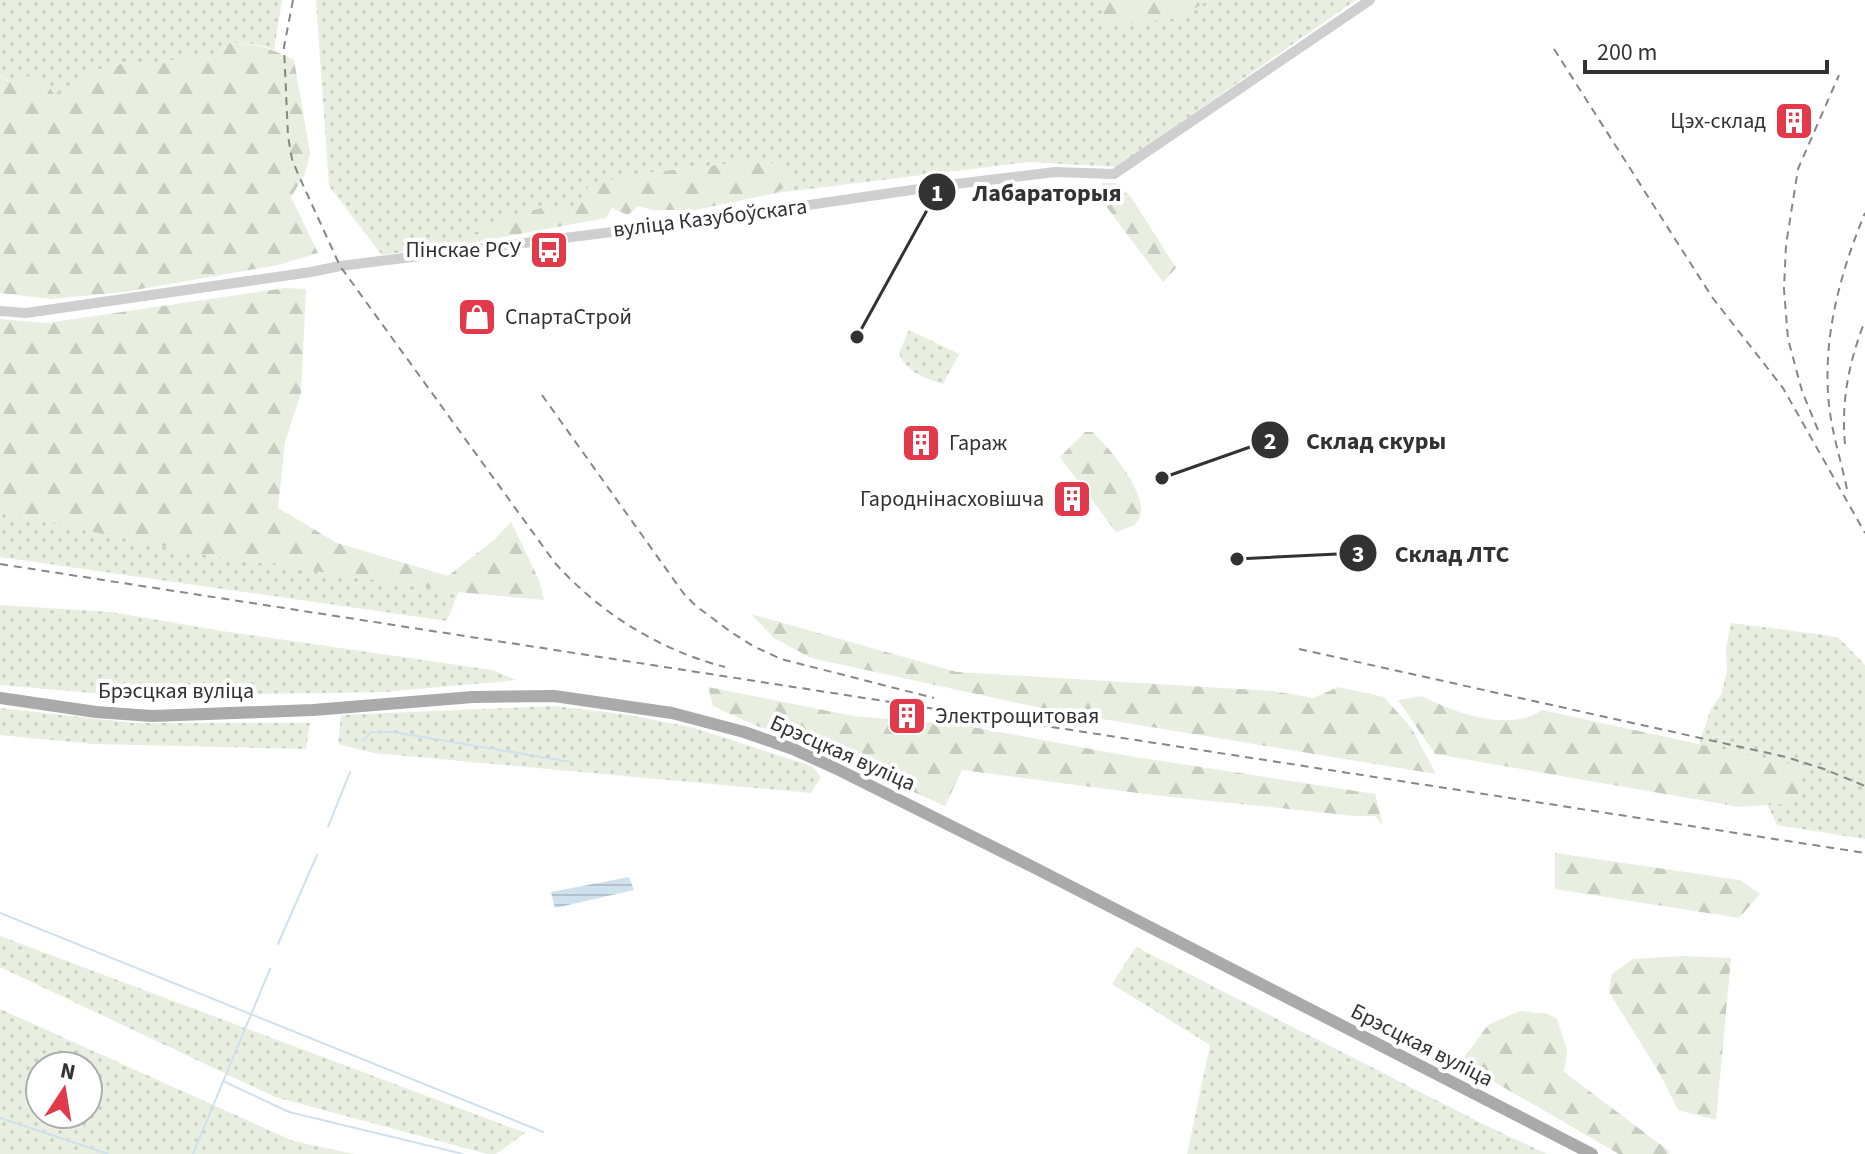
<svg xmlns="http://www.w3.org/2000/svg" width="1865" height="1154" viewBox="0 0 1865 1154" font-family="'Source Sans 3',sans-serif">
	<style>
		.grass { fill: url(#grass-dots); fill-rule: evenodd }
		.forest { fill: url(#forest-firs) }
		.water { fill: url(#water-rules) }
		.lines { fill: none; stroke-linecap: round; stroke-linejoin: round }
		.stream { stroke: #cee1ed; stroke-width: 2 }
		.tertiary { stroke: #cfcfcf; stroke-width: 10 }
		.primary { stroke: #aaa; stroke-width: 12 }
		.rail { stroke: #878787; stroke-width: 2; stroke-dasharray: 8 6; stroke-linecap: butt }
		.labels { text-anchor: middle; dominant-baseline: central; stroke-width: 8; stroke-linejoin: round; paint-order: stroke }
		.poi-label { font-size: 22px; fill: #323232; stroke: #fff; text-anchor: end }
		.street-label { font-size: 22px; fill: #323232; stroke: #fff }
		.leader { fill: none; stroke: #323232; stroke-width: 3 }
		.callout-dot { fill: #323232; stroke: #fff; stroke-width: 3 }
		.mark-label { font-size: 24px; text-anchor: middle; font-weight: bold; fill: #fff }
		.callout-label { font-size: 24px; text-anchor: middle; font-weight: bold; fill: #323232; stroke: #fff; stroke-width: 8; stroke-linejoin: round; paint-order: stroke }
	</style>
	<defs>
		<pattern id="grass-dots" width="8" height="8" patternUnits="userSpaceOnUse" patternTransform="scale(2)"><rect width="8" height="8" fill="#e8eee0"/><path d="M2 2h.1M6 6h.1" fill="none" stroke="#c7cdc1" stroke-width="1.8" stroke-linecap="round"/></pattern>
		<pattern id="forest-firs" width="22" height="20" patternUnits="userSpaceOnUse" patternTransform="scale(2)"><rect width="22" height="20" fill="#e8eee0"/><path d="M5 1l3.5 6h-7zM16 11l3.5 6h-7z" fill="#c7cdc1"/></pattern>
		<pattern id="water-rules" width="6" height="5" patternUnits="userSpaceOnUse" patternTransform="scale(2)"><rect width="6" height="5" fill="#cee1ed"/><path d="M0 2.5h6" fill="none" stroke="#b1c2cc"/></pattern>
	</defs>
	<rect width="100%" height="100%" fill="#fff"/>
	<path class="grass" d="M0 0H282L274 50C259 43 244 43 228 43L217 57 176 59 153 66 130 62 80 74C77 78 73 87 69 90 54 99 12 86 0 75Z
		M316 0H1099L1104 19 1178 18 1209 0H1356L1117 167 1029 162 776 193 794 181 784 164 743 162 637 174 578 207H546L485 225 459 245 382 255 329 186Z
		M909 330 959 354 943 384C926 379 905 371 899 353Z
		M0 513 207 555 458 592 447 621 0 557Z
		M0 605 111 612 222 631 492 670 517 680 384 692 126 696 0 685Z
		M1731 623 1825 635 1839 638 1865 665V839L1777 825 1767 804 1794 803 1699 744 1711 709 1722 693 1727 670 1726 648Z
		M554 706 622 714 691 727 812 766 821 777 811 793 374 753 338 744 341 715Z
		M0 708 133 723H310L306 749 94 744 0 735Z
		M0 936 525 1133 496 1154H487L275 1097 0 967Z
		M1136 947 1483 1124 1547 1154H1187L1210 1045 1112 984Z
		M0 1009 293 1141 354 1154H0ZM40 1066H88V1114H40Z"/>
	<path class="forest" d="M1099 0H1209L1179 18 1109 26 1104 19Z
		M228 43C256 43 269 48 294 60L310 153 305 174 291 197 318 253 278 265 124 292 52 299 0 293V75L7 81 35 75 48 85 54 94 70 89 80 74 130 62 153 66 176 59 217 57Z
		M743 162 784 164 794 181 776 193 695 210H652L638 206 628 215 612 208 606 218 459 245 485 225 514 215 546 207H577L590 184 637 174Z
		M1102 183H1115L1131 197 1176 268 1163 282 1100 198Z
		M285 288 306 289 301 393 285 442 278 508 337 543 448 576 495 539 511 522 539 580 544 600 458 592 207 555 0 513V319L47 323Z
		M1085 432H1092C1109 446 1144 490 1141 513 1140 518 1137 521 1135 525L1116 532 1060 457Z
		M751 614 957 672 1272 691 1314 698 1338 687 1384 697 1412 729 1436 774 1060 712 811 658 774 638Z
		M708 687 853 716 962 725 1123 755 1375 794 1383 826 1375 816H1356L1153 795 962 770 945 806 816 748 752 724 713 706Z
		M1422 696C1451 711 1492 726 1525 718 1531 717 1537 713 1542 710L1800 766 1801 787 1794 803 1740 807 1435 754 1398 700Z
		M1555 853 1740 880 1760 894 1739 918 1555 889Z
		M1682 956 1731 958 1716 1120 1678 1110 1660 1074 1609 992 1612 974 1633 959Z
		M1519 1011 1548 1014 1557 1019 1567 1050 1564 1072 1669 1151V1154H1619L1465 1065 1464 1058 1488 1025Z"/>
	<path class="water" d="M629 877 634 890 555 908 551 892Z"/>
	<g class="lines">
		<path class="stream" d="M363 741 371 732H393L571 762
			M328 827 350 772
			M0 913 543 1132
			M278 944 317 855
			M223 1081 289 1112 463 1154
			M0 1118 108 1154
			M193 1154 270 969"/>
		<path class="tertiary" d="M0 311 26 313 311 272 340 266 692 222 939 186 1055 172 1114 174 1370 0"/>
		<path class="primary" d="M0 698 96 712 152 716 313 710 473 697 554 696 672 713 744 732 793 749 835 768 1035 868 1592 1154"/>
		<path class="rail" d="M293 0 284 47 288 136 292 159 298 174 340 266 555 563C600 613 659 650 725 667
			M1554 49 1712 297 1783 388 1865 533
			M542 395 684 594 696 606 731 632 753 646 781 659 934 698
			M1818 430 1802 391 1788 339 1784 289 1786 245 1798 169 1839 75
			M1845 444C1841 401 1849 361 1865 321
			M1847 489C1841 461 1832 433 1829 405 1822 339 1840 273 1865 213
			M0 564 1865 853
			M1299 649 1786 757 1824 769 1865 786"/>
	</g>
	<defs>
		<g id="building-square" transform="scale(2)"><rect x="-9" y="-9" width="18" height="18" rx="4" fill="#e23a4a" stroke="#fff"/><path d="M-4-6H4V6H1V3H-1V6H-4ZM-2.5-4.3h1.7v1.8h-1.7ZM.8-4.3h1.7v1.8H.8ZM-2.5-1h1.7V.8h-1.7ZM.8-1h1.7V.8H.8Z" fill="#fff"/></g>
		<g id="bus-square" transform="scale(2)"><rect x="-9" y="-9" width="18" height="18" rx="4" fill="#e23a4a" stroke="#fff"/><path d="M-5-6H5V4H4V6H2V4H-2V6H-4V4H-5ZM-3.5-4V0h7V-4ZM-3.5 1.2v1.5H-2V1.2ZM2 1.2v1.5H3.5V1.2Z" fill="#fff"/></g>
		<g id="shop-square" transform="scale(2)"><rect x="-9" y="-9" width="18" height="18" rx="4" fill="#e23a4a" stroke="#fff"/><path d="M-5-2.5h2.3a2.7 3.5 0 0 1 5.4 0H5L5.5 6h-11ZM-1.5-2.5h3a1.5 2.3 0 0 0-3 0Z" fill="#fff"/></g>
	</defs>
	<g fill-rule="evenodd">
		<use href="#building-square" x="1794" y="121"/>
		<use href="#bus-square" x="549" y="250"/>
		<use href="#shop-square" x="477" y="317"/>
		<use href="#building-square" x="921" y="443"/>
		<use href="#building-square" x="1072" y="499"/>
		<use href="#building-square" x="907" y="716"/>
	</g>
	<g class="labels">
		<g class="poi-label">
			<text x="1766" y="121">Цэх-склад</text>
			<text x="521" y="250">Пінскае РСУ</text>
			<text x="505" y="317" text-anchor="start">СпартаСтрой</text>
			<text x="949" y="443" text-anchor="start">Гараж</text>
			<text x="1044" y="499">Гароднінасховішча</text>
			<text x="935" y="716" text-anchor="start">Электрощитовая</text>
		</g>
		<g class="street-label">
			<text transform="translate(710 218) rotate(-7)">вуліца Казубоўскага</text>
			<text x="176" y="691">Брэсцкая вуліца</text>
			<text transform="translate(843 753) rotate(24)">Брэсцкая вуліца</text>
			<text transform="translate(1422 1045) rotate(27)">Брэсцкая вуліца</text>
		</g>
	</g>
	<path class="leader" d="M857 337L937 192M1162 478L1270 440M1237 559L1358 553"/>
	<g class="callout-dot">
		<circle cx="857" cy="337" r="8"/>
		<circle cx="1162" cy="478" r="8"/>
		<circle cx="1237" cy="559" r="8"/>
		<circle cx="937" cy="192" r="20"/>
		<circle cx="1270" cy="440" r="20"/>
		<circle cx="1358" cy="553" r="20"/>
	</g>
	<g class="mark-label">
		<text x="937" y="201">1</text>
		<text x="1270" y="449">2</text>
		<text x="1358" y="562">3</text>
	</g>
	<g class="callout-label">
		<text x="1047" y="201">Лабараторыя</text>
		<text x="1376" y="449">Склад скуры</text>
		<text x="1452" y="562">Склад ЛТС</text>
	</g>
	<g transform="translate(64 1090) rotate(12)"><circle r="38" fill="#ffffff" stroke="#adadad" stroke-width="2"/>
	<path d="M0-6L14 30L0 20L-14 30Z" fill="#e23a4a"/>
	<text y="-12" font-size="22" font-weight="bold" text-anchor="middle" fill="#323232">N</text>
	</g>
	<path d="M1585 60v12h242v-12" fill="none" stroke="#323232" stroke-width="4"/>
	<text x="1597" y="60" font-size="24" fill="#323232" stroke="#ffffff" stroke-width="6" paint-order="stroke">200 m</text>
</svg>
